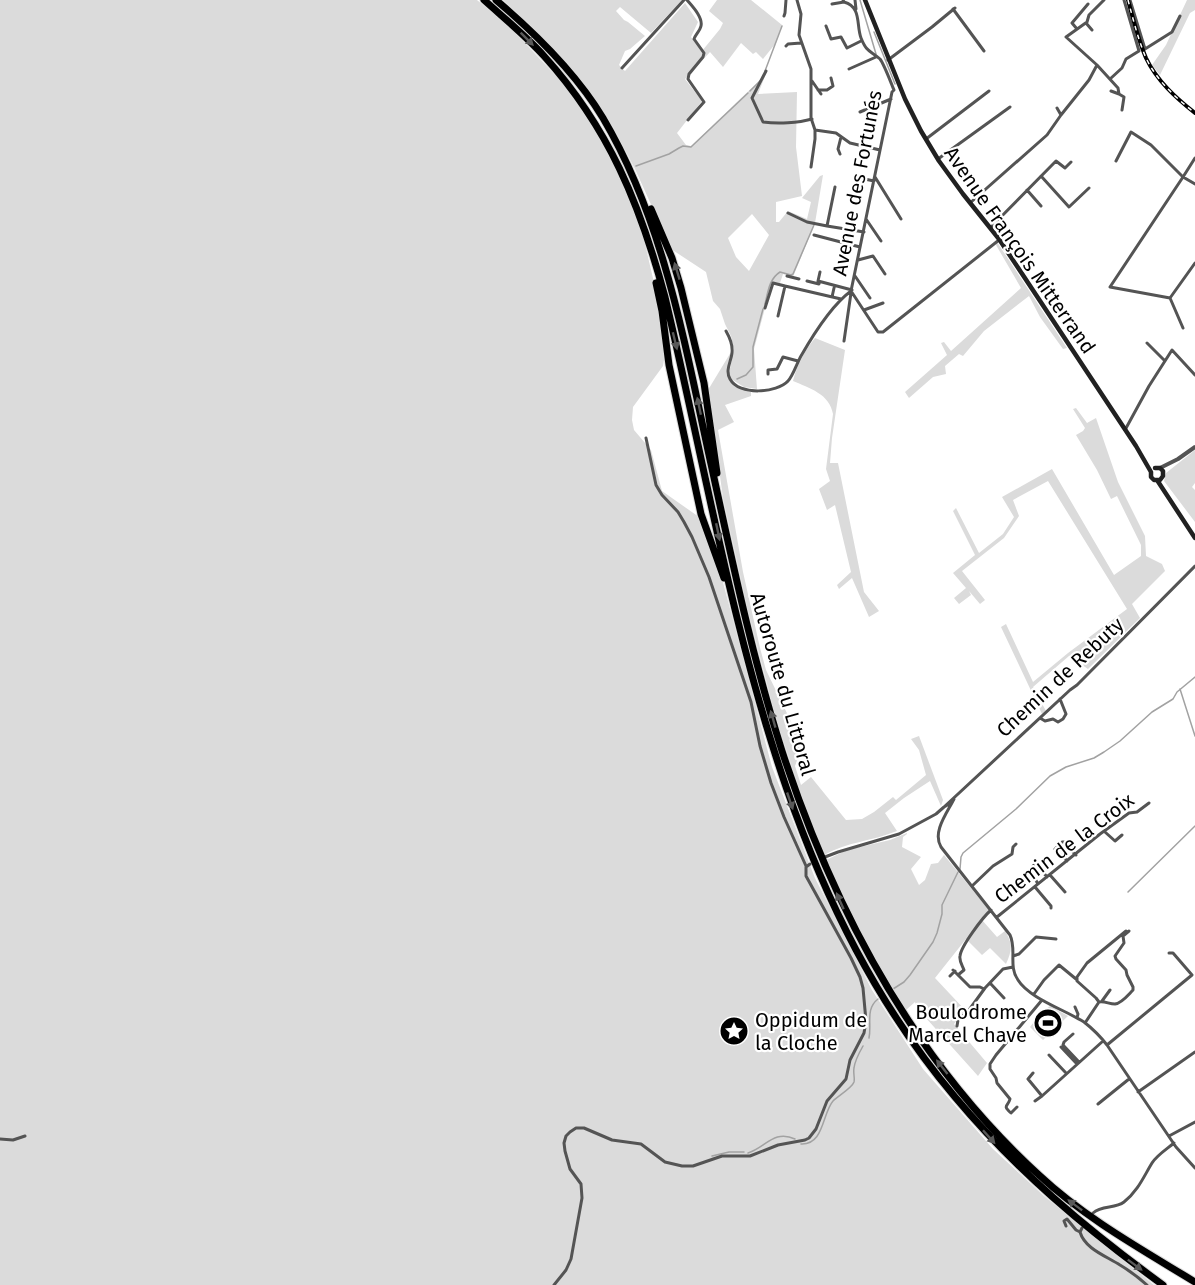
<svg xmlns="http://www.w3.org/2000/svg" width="1195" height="1285" viewBox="0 0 1195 1285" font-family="'Fira Sans',sans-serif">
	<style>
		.green { fill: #dbdbdb; fill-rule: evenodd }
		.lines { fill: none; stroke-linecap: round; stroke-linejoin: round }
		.stream { stroke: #a2a2a2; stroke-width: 1.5 }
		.motorway-casing { stroke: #dbdbdb; stroke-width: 9 }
		.minor { stroke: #545454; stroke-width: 3 }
		.tertiary { stroke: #545454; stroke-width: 4 }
		.secondary { stroke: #212121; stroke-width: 4.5 }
		.motorway { stroke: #000; stroke-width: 7 }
		.rail-casing { stroke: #000; stroke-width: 4 }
		.rail { stroke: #fff; stroke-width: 1.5; stroke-dasharray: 4.5; stroke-linecap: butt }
		.oneway { fill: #595959 }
		.labels { text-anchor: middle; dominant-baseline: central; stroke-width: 4.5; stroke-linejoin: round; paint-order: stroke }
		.street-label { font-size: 20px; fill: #000; stroke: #fff }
		.poi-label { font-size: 20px; fill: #000; stroke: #fff; text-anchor: end }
	</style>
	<rect width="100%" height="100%" fill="#fff"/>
	<path class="green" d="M0 0H477L509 26 570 91 590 122 617 168 636 214 645 244 659 304 664 360 663 366 633 407 632 420 634 430 651 450 662 491 699 517 720 571 772 767 815 878 872 990 923 1069 993 1149 1044 1196 1154 1285H0Z
		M503 0H682L651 33 620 7 616 11 624 20 628 22 645 36 630 49 625 51 619 65 625 71 685 3 698 22 691 37 702 51 720 29 723 23 709 11 717 0H751L782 25 776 43 763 59 756 52 753 54 741 43 723 67 710 52 685 79 702 101 677 133 686 145 691 146 760 80 767 71 758 94 797 92 796 147 802 196 776 202V222H779L788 211 807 219 811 202 802 198 820 176 823 175 815 223 793 277 783 274 780 283 772 282 754 349 757 389 744 387 731 379 729 373 734 350 731 336 725 324 720 309 713 301 706 272 671 249 635 169 613 127 593 97 567 63 536 31ZM752 214 769 235 749 271 736 257 728 238Z
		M1187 0H1195V10L1190 13 1160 75 1152 65 1166 45Z
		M997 242 1067 348 1063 349 1040 317 1029 296 984 331 963 356 959 354 945 366 946 374 933 377 909 398 905 392 947 355 941 343 944 342 951 351 1021 288 996 245Z
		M815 338 845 350 832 438 830 463H838L864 592 879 611 869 617 852 578 839 589 837 585 851 572 835 505 827 510 819 489 830 481 826 469 833 414C830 394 809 388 793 381 797 365 805 350 815 338Z
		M731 352C725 376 725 384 751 392V396L725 405 734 422 718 430 743 572 760 648 766 670 798 736 800 753 795 766 801 785 811 777 846 820 862 819 874 812 893 797 896 800 926 775 919 750 911 739 919 736 943 800 941 806 930 781 904 798 885 813 897 831C873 841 846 842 824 855L811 824 777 722 748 611 723 498 708 390Z
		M1076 408 1087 423 1096 418 1118 482 1145 536 1146 556 1162 564 1165 571 1132 604 1140 618 1088 669 1069 656 1033 687 1046 711 1042 714 1001 627 1006 624 1033 682 1068 653 1127 609 1048 481 1013 500 1019 516 1004 538 962 571 985 600 980 604 969 591 971 595 959 604 954 598 966 588 953 573 975 555 953 511 956 508 979 553 1003 534 1014 517 1002 497 1052 469 1114 575 1141 556V545L1117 496 1111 499 1097 470 1076 435 1083 431 1085 428 1073 409Z
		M1195 450V483L1192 487 1195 490V522L1164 481 1166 473Z
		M907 833V834L903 837 902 847 921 857 911 869 919 885 925 880 931 864 938 863 944 855 989 910 982 920 997 937 1005 931C1013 944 1012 950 1006 964L990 948 982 955 966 939 935 978 965 1010 954 1024 987 1063 978 1076 917 1008 915 1002 906 1010 879 969 860 934 826 860 847 850 890 840Z
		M1050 1006 1068 1016 1043 1040 1030 1027 1037 1018 1040 1020 1047 1013 1045 1010Z"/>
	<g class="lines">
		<path class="stream" d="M860 0 876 54
			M874 32 895 84
			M765 71 782 26
			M750 91 760 81
			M636 166 669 154 679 148 683 146 691 147 748 93
			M765 304C768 292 769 279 780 272L791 275 793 274 814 225
			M737 379 746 375 753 367V347L763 309
			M1180 689 1195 736
			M960 869 961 857 963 853 1016 809 1050 776 1066 767 1094 758 1104 752 1120 741 1152 712 1173 699 1177 692 1195 677
			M1128 892 1195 826
			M893 989 904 982 910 975 933 942 937 933 942 914V905L958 872
			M869 1038C872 1024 865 1009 878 999
			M801 1144C824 1145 822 1114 833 1101 838 1096 852 1088 854 1082 855 1078 853 1073 854 1068 855 1060 859 1053 863 1046
			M748 1153C765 1148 774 1129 795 1139
			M712 1156 729 1152H744"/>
		<g class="motorway-casing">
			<path id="motorway" d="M484 0C504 18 526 36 544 56 609 128 640 204 665 297 731 573 765 872 955 1097 1016 1170 1086 1229 1163 1285
				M496 0C536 34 576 73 603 118 665 223 685 346 711 464 732 560 752 657 782 751 834 910 914 1061 1039 1175 1085 1218 1141 1249 1195 1282
				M651 209 672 258 681 288 704 383 717 473
				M656 283 662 311 669 365 701 514 724 578"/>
		</g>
		<path class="minor" d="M687 0C692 6 703 17 701 26 700 31 695 35 694 39L704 53 703 57 689 74 688 79 704 102 688 120
			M797 0 801 14 799 35 811 69V118L815 130V139L811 167
			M843 0 844 2C862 7 856 25 861 38 867 53 870 50 880 59 884 64 891 83 894 90L892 92 851 291 878 332H883L999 240
			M855 0 856 9
			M1130 0 1145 49 1172 32 1180 16
			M832 4 844 2
			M953 9 984 51
			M784 16 785 13 786 0
			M1086 23 1092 30
			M826 26 831 39 841 37 847 48 861 41
			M1077 29 1072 23 1088 4
			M786 46 788 44 801 43
			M888 60 932 27 955 8
			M1097 65 1118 88 1119 94 1124 97 1122 110
			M622 68 684 0
			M849 69 876 57
			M766 71 752 98 763 122C778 124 798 123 812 119
			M1110 79 1122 68 1126 59 1139 51 1124 0
			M812 81 821 94
			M818 90H827L833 86 831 78
			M1111 91 1119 94
			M860 112 891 99
			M1061 115 1089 80 1097 65 1066 37 1087 22 1089 15 1104 0
			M815 130 836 133 850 143 880 150
			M926 139 989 91
			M840 154 838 149 841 137
			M938 159 1010 107
			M1116 161 1131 132 1151 145 1183 177 1195 158
			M1041 176 1069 207 1089 188
			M875 177 901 219
			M835 187 827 226 864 232
			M858 188 860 178 874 181
			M1027 190 1041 206
			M970 203 1047 135 1061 115 1057 108
			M788 213 807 222 827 226
			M866 219 881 241
			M990 228 1056 161 1065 168 1071 162
			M814 235 860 247
			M858 260 873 256 885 274
			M820 272 818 281 852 290
			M787 276 799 279
			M855 276 870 298
			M807 281 819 284
			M832 297 834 288
			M1170 298 1110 287 1183 177 1195 184
			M1170 298 1195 263
			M1170 298 1183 328
			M765 308 773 283 785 286
			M864 310 883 303
			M778 316 785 286 841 299
			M726 331C730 338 733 345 732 353 731 362 725 370 730 379 739 396 777 393 788 381 793 376 797 363 801 356 813 335 832 305 851 291
			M844 341 851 293
			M1147 343 1165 361
			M768 374V370L777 369 783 357 798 361
			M1125 430 1149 386 1172 350 1195 375
			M646 438 656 485 662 495 678 512 684 522 692 537 709 577 751 702 760 746 771 783 784 817 806 866
			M1040 718 1045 721 1053 719 1058 722 1063 719 1066 714 1060 699
			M954 799C947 813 932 832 941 847L1010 935C1017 950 1008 966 1018 980 1029 998 1065 1010 1084 1022 1093 1029 1100 1036 1107 1045L1176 1147 1195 1168
			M951 803 944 807 1070 690 1077 685 1195 566
			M1105 832 1115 841 1122 835
			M825 857 838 852 899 834 936 814 944 807
			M1067 861C1063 856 1057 854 1055 849L1062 842H1065L1069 848 1076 855
			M1050 875 1065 892
			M1038 884 1030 870 1034 865H1037L1047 877
			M972 886 993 866 1012 854 1013 847 1016 844
			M1035 887 1051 906V908
			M997 917 1100 834 1129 813 1137 812 1149 803
			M1013 956 1019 954 1036 937 1056 939
			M953 970 970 987H980L984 989
			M958 975 964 970C962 965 959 961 960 956 961 946 983 917 991 910
			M950 976 955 971
			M990 983 1004 998
			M1034 994 1044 980 1059 965 1076 979
			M1102 1001 1110 990
			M1099 1002C1105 1001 1109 1004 1115 1004 1122 1003 1128 995 1133 990V987L1127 975 1126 970 1116 959 1115 956 1124 943 1123 936 1129 931
			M1075 1007 1078 1014 1077 1018
			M1085 1023 1099 1002 1096 998 1077 981V977L1087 963 1126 931
			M957 1026 958 1020 969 1010 985 988 1003 969 1013 967
			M1073 1034 1064 1042 1063 1045 1079 1062
			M1107 1045 1192 975 1173 953H1169
			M1061 1047 1077 1064
			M1049 1055 1066 1073
			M1033 1073 1028 1079 1042 1096 1103 1041
			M1138 1092 1195 1052
			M1035 1101 1042 1096
			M1098 1104 1129 1079
			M1017 1107 1011 1113C1002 1105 1008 1107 1010 1099L997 1083 996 1078 990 1069V1064L996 1055 1042 1000
			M1169 1136 1195 1122
			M0 1139 13 1140 25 1136
			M1093 1213C1102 1205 1115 1209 1124 1202 1138 1191 1144 1176 1152 1163 1157 1155 1167 1149 1174 1143
			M1066 1226 1064 1221 1067 1219 1076 1230 1080 1232
			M1082 1228 1080 1232C1085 1249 1106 1256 1120 1265 1130 1271 1138 1277 1147 1285
			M554 1285 566 1270 571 1259 582 1198 581 1184 570 1169 565 1151 564 1143 566 1136 570 1132 576 1128H584L612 1140 641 1144 665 1162 682 1166H693L722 1156H750L778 1145 805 1140 809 1138 816 1129 827 1101 846 1079 850 1060 864 1033 866 1021 863 988 860 977 851 958 806 876V867L810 864"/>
		<path class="tertiary" d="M1160 468 1178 459 1195 447"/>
		<path class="secondary" d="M865 0 905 99 921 131 939 161 963 194 999 239 1136 446 1151 472V477L1154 480H1160L1163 476V471L1160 468H1155
			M1157 480 1195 538"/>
		<use href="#motorway" class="motorway"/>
		<g class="rail-casing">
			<path id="rail" d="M1128 0C1133 19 1138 39 1146 58 1157 81 1176 98 1195 113"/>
		</g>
		<use href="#rail" class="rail"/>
	</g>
	<defs><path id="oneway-solid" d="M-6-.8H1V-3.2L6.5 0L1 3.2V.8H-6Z" transform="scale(1.5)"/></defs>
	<g class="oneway">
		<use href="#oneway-solid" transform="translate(527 39) rotate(45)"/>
		<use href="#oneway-solid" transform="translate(677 271) rotate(-107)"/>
		<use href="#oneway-solid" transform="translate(675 341) rotate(76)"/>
		<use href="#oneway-solid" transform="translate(699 406) rotate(-102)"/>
		<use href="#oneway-solid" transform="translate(718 532) rotate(78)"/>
		<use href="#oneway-solid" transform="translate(773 719) rotate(-106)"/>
		<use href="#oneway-solid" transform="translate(790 801) rotate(71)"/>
		<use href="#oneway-solid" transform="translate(840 901) rotate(-114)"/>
		<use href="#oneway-solid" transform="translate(942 1067) rotate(-128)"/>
		<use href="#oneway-solid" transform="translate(989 1137) rotate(48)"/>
		<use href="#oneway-solid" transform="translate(1075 1205) rotate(-143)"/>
		<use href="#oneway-solid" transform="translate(1135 1265) rotate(37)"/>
	</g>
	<defs>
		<g id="stadium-disc" transform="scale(1.5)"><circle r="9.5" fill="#000" stroke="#fff"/><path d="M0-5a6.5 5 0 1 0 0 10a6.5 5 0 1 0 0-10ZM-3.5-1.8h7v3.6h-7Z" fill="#fff"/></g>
		<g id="sight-disc" transform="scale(1.5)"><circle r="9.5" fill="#000" stroke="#fff"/><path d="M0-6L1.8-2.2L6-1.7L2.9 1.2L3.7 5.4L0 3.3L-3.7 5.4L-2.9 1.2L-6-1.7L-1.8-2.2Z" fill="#fff"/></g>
	</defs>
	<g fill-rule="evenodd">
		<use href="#stadium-disc" x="1048" y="1023"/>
		<use href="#sight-disc" x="734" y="1031"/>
	</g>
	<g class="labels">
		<g class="street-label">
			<text transform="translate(857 183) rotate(-79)">Avenue des Fortunés</text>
			<text transform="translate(1020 250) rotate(55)">Avenue François Mitterrand</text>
			<text transform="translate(1060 677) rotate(-43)">Chemin de Rebuty</text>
			<text transform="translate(783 684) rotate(74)">Autoroute du Littoral</text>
			<text transform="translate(1064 848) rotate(-37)">Chemin de la Croix</text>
		</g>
		<g class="poi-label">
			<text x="1027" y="1012">Boulodrome<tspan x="1027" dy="23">Marcel Chave</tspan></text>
			<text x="755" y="1020" text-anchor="start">Oppidum de<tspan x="755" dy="23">la Cloche</tspan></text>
		</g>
	</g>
</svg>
